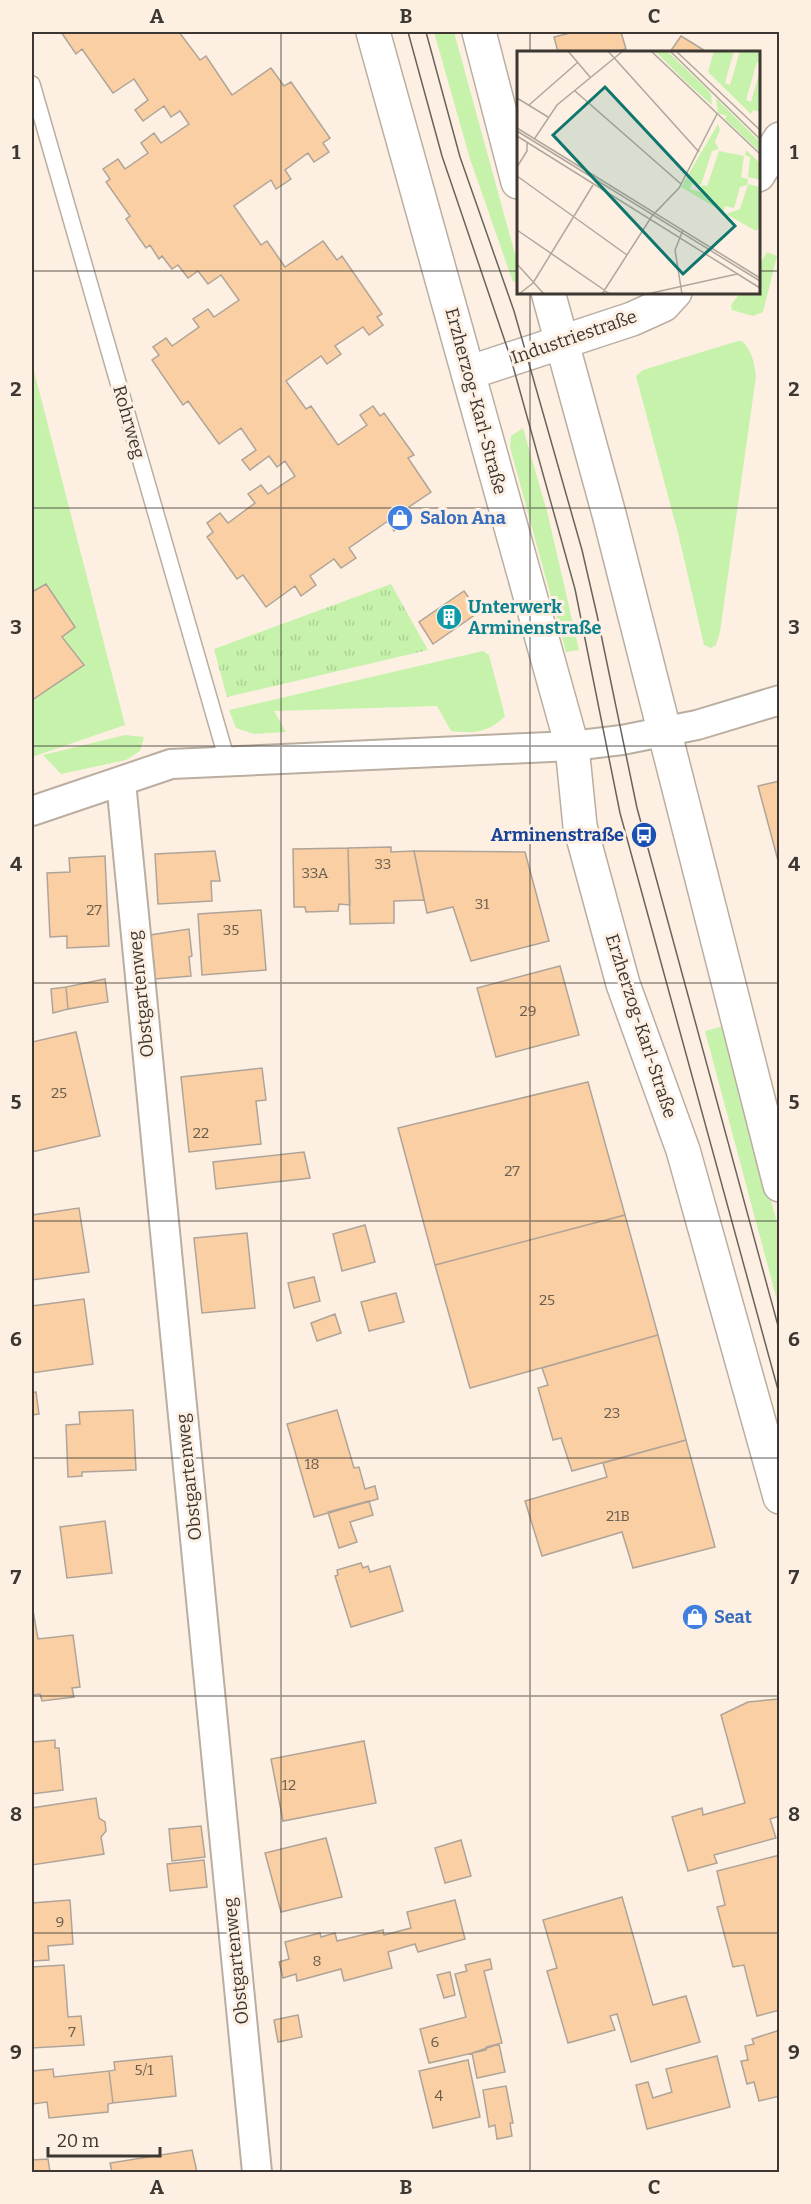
<svg xmlns="http://www.w3.org/2000/svg" width="811" height="2204" viewBox="0 0 811 2204" font-family="Bitter,serif">
	<style>
		.grass { fill: #c6f2ab }
		.park { fill: url(#park-tufts) }
		.building { fill: #f9cfa3; stroke: #b0a498; stroke-width: 1.5 }
		.lines { fill: none; stroke-linecap: round; stroke-linejoin: round }
		.lane-casing { stroke: #baaea1; stroke-width: 18 }
		.street-casing { stroke: #baaea1; stroke-width: 32 }
		.secondary-casing { stroke: #baaea1; stroke-width: 36 }
		.lane { stroke: #fff; stroke-width: 15 }
		.street { stroke: #fff; stroke-width: 28 }
		.secondary { stroke: #fff; stroke-width: 33 }
		.tram { stroke: #6a635c; stroke-width: 1.5 }
		.grid { fill: none; stroke: #3c3732; stroke-width: 1.5; stroke-opacity: 0.55 }
		.labels { text-anchor: middle; dominant-baseline: central; stroke-width: 6; stroke-linejoin: round; paint-order: stroke }
		.number-label { font-size: 15px; fill: #6b5d4e }
		.street-label { font-size: 18px; fill: #3c3732; stroke: #fdf0e3 }
		.shop-label { font-size: 18px; font-weight: bold; fill: #366cbe; stroke: #fdf0e3; text-anchor: start }
		.culture-label { font-size: 18px; font-weight: bold; fill: #0d838f; stroke: #fdf0e3; text-anchor: start }
		.transit-label { font-size: 18px; font-weight: bold; fill: #164399; stroke: #fdf0e3; text-anchor: end }
		.inset-road { fill: none; stroke: #b0a69c; stroke-width: 1.5 }
		.view { fill: #0f766e; fill-opacity: 0.15; stroke: #0f766e; stroke-width: 3 }
		.inset-edge { fill: none; stroke: #3c3732; stroke-width: 3 }
		.neatline { fill: none; stroke: #3c3732; stroke-width: 2 }
		.grid-label { font-size: 20px; text-anchor: middle; font-weight: bold; fill: #3c3732 }
	</style>
	<defs>
		<pattern id="park-tufts" width="24" height="20" patternUnits="userSpaceOnUse" patternTransform="scale(1.5)"><rect width="24" height="20" fill="#c6f2ab"/><path d="M3 7l-1-3M5 7V3M7 7l1-3M15 17l-1-3M17 17v-4M19 17l1-3" fill="none" stroke="#abd094"/></pattern>
	</defs>
	<rect width="100%" height="100%" fill="#fdf0e3"/>
	<path class="grass" d="M434 32H454L518 265V280L513 282 470 159Z
		M767 252 777 256 763 312 753 316 732 310 731 305 740 293 758 292 759 265Z
		M738 341H742C752 350 754 363 756 376L720 632 716 645 711 648 704 645 679 537 636 376 643 370Z
		M32 363 125 725 32 757V700L84 665 62 637 75 627 46 585 32 592Z
		M523 428 548 515 579 650 566 652 510 447 511 436Z
		M483 651 489 655 505 716C487 734 474 733 451 731L437 706 274 711 286 732 254 734 236 728 229 710Z
		M125 735 144 737 140 751 126 760 61 774 43 755Z
		M724 1026 779 1230V1308L705 1031Z"/>
	<path class="park" d="M391 584 428 650 227 697 214 649Z"/>
	<path class="building" d="M61 32H179L200 60 206 56 232 95 271 68 284 86 291 82 330 138 323 143 329 152 314 162 308 153 285 170 291 179 276 189 271 180 234 206 261 245 267 241 285 267 323 241 337 260 342 256 382 314 377 317 383 325 369 335 363 327 335 346 341 354 327 364 321 356 286 381 306 409 311 406 338 445 367 425 360 415 373 406 380 416 384 413 414 455 408 458 431 492 403 511 410 520 394 531 388 521 349 548 356 558 341 568 334 559 310 576 316 585 301 596 295 586 266 607 243 575 237 579 207 537 213 532 207 523 220 513 228 523 255 503 248 494 261 485 268 494 295 476 285 461 277 467 269 456 250 470 242 460 256 450 241 428 219 444 188 401 183 405 152 360 159 355 153 347 166 338 172 346 199 327 193 319 208 309 214 317 239 300 221 275 208 284 198 271 188 278 178 265 172 269 162 256 159 259 150 245 146 248 126 219 130 216 106 182 110 179 103 169 118 159 125 169 148 153 141 143 154 133 161 143 189 124 180 111 171 117 164 106 143 121 135 110 148 100 134 79 113 93 82 49 76 54Z
		M574 32H621L626 49 621 50V52H558L554 37Z
		M681 36 707 52H670Z
		M46 584 75 627 62 637 84 665 32 700V592Z
		M464 591 479 612 433 644 419 622Z
		M780 781V868L758 786Z
		M391 847V852L414 851 424 900 394 901V923L350 924 348 848Z
		M348 848 350 905 339 904 338 911 306 912 305 907H294L293 849Z
		M215 851 220 881H211L212 901 158 904 155 854Z
		M414 851 525 852 549 941 471 961 453 907 427 913Z
		M105 856 109 946 67 948V936L50 937 47 873 70 872 69 858Z
		M261 910 266 970 202 975 198 914Z
		M189 929 192 956 189 957 191 976 155 979 154 961H151L150 935Z
		M560 966 579 1035 496 1057 477 988Z
		M105 979 108 1002 68 1009 66 987Z
		M66 987 68 1009 53 1013 51 989Z
		M76 1032 100 1136 32 1152V1042Z
		M262 1068 266 1100 256 1101 261 1144 189 1152 181 1077Z
		M588 1082 625 1215 435 1265 398 1128Z
		M304 1152 310 1178 216 1189 213 1162Z
		M79 1208 89 1272 32 1280V1215Z
		M625 1215 658 1335 470 1388 435 1265Z
		M365 1225 375 1262 342 1271 333 1234Z
		M247 1233 255 1308 202 1313 194 1238Z
		M314 1277 320 1301 294 1308 288 1283Z
		M396 1293 404 1322 369 1331 361 1302Z
		M84 1299 93 1364 32 1373V1306Z
		M335 1314 341 1333 317 1341 311 1323Z
		M658 1335 686 1440 572 1471 561 1438 553 1440 538 1388 548 1385 542 1368Z
		M36 1392 39 1414 32 1415V1393Z
		M133 1410 136 1470 82 1472V1476L68 1477 66 1425 80 1424 79 1412Z
		M337 1410 354 1468 359 1467 365 1489 375 1486 378 1499 314 1517 287 1424Z
		M686 1440 715 1547 633 1568 622 1532 542 1556 525 1501 607 1477 603 1463Z
		M369 1501 373 1515 350 1522 357 1542 339 1548 328 1512Z
		M105 1521 112 1573 67 1578 60 1527Z
		M361 1563 363 1568 368 1566 370 1572 390 1566 403 1611 351 1627 335 1576 338 1575 337 1570Z
		M32 1605 38 1639 73 1635 80 1687 72 1688 74 1697 42 1701 40 1694 32 1695Z
		M778 1699 780 1816 770 1819 776 1838 714 1855 717 1863 688 1871 672 1817 702 1808 703 1815 745 1803 721 1715 748 1702Z
		M55 1740V1748H59L63 1790 32 1794 33 1742Z
		M364 1741 376 1803 283 1821 271 1759Z
		M96 1798 99 1818 105 1822 106 1831 101 1837 104 1854 32 1865V1808Z
		M201 1826 205 1857 172 1861 169 1829Z
		M326 1838 342 1897 281 1912 265 1853Z
		M461 1840 471 1876 445 1883 435 1848Z
		M780 1855V2010L757 2016 744 1965 733 1967 717 1907 725 1905 717 1871Z
		M204 1860 207 1887 170 1891 167 1864Z
		M622 1897 653 2005 686 1996 700 2042 631 2062 617 2014 610 2016 615 2030 568 2043 547 1971 557 1968 543 1920Z
		M70 1900 73 1944 48 1946 49 1960 32 1961V1903Z
		M455 1900 465 1939 418 1952 415 1944 388 1952 392 1968 344 1981 341 1969 297 1981 296 1974 283 1978 279 1962 289 1959 285 1942 320 1933 321 1937 335 1933 337 1941 383 1930 384 1935 411 1928 407 1912Z
		M490 1959 492 1969 484 1971 502 2043 486 2047V2050L429 2063 420 2029 466 2017 455 1974 467 1971 465 1965Z
		M64 1965 68 2017 81 2016 84 2045 32 2048V1967Z
		M450 1972 455 1995 444 1998 437 1975Z
		M298 2015 302 2037 278 2042 274 2020Z
		M780 2030V2096L759 2101 754 2082 747 2084 741 2061 748 2060 745 2046 754 2044 752 2039Z
		M499 2044 505 2072 477 2078 472 2053Z
		M172 2056 176 2096 113 2103 109 2071 115 2070 114 2062Z
		M717 2056 730 2107 647 2129 636 2085 648 2082 653 2098 672 2092 666 2069Z
		M468 2060 480 2117 433 2128 419 2071Z
		M53 2069 54 2077 109 2071 113 2103 108 2104V2112L49 2118 47 2102 33 2104 32 2071Z
		M506 2086 513 2123H510L512 2136 497 2139 495 2125 489 2127 483 2090Z
		M192 2150 197 2172H112L110 2163Z
		M48 2159 50 2172H32V2160Z"/>
	<g class="lines">
		<g class="lane-casing">
			<path id="lane" d="M32 84 227 760"/>
		</g>
		<g class="street-casing">
			<path id="street" d="M121 782 257 2172
				M32 811 171 764 572 746 622 740 697 725 780 700"/>
		</g>
		<g class="secondary-casing">
			<path id="secondary" d="M373 32 572 746 580 826 623 984 683 1150 780 1497
				M479 32 518 182
				M758 175 780 139
				M548 292 609 514 780 1185
				M468 373 632 319 663 305 675 292"/>
		</g>
		<use href="#lane" class="lane"/>
		<use href="#street" class="street"/>
		<use href="#secondary" class="secondary"/>
		<path class="tram" d="M408 32 442 156 511 359 575 589 620 813 780 1397
			M426 32 460 157 514 311 582 550 597 615 637 808 780 1333"/>
	</g>
	<path class="grid" d="M281 32V2172M530 32V52M32 271H518M758 271H780M530 292V2172M32 508H780M32 746H780M32 983H780M32 1221H780M32 1458H780M32 1696H780M32 1933H780"/>
	<defs>
		<g id="shop-disc" transform="scale(1.35)"><circle r="9.5" fill="#3f7fe0" stroke="#fdf0e3"/><path d="M-5-2.5h2.3a2.7 3.5 0 0 1 5.4 0H5L5.5 6h-11ZM-1.5-2.5h3a1.5 2.3 0 0 0-3 0Z" fill="#fff"/></g>
		<g id="building-disc" transform="scale(1.35)"><circle r="9.5" fill="#0f9aa8" stroke="#fdf0e3"/><path d="M-4-6H4V6H1V3H-1V6H-4ZM-2.5-4.3h1.7v1.8h-1.7ZM.8-4.3h1.7v1.8H.8ZM-2.5-1h1.7V.8h-1.7ZM.8-1h1.7V.8H.8Z" fill="#fff"/></g>
		<g id="bus-disc" transform="scale(1.35)"><circle r="9.5" fill="#1a4fb4" stroke="#fdf0e3"/><path d="M-5-6H5V4H4V6H2V4H-2V6H-4V4H-5ZM-3.5-4V0h7V-4ZM-3.5 1.2v1.5H-2V1.2ZM2 1.2v1.5H3.5V1.2Z" fill="#fff"/></g>
	</defs>
	<g fill-rule="evenodd">
		<use href="#shop-disc" x="400" y="518"/>
		<use href="#building-disc" x="449" y="617"/>
		<use href="#bus-disc" x="644" y="835"/>
		<use href="#shop-disc" x="695" y="1617"/>
	</g>
	<g class="labels">
		<g class="number-label">
			<text x="383" y="864">33</text>
			<text x="315" y="873">33A</text>
			<text x="482" y="904">31</text>
			<text x="94" y="910">27</text>
			<text x="231" y="930">35</text>
			<text x="528" y="1011">29</text>
			<text x="59" y="1093">25</text>
			<text x="201" y="1133">22</text>
			<text x="512" y="1171">27</text>
			<text x="547" y="1300">25</text>
			<text x="612" y="1413">23</text>
			<text x="312" y="1464">18</text>
			<text x="618" y="1516">21B</text>
			<text x="289" y="1785">12</text>
			<text x="60" y="1922">9</text>
			<text x="317" y="1961">8</text>
			<text x="72" y="2032">7</text>
			<text x="435" y="2042">6</text>
			<text x="144" y="2070">5/1</text>
			<text x="439" y="2096">4</text>
		</g>
		<g class="street-label">
			<text transform="translate(574 337) rotate(-19)">Industriestraße</text>
			<text transform="translate(476 401) rotate(75)">Erzherzog-Karl-Straße</text>
			<text transform="translate(129 422) rotate(74)">Rohrweg</text>
			<text transform="translate(141 994) rotate(-96)">Obstgartenweg</text>
			<text transform="translate(641 1026) rotate(72)">Erzherzog-Karl-Straße</text>
			<text transform="translate(189 1477) rotate(-96)">Obstgartenweg</text>
			<text transform="translate(236 1961) rotate(-96)">Obstgartenweg</text>
		</g>
		<g class="shop-label">
			<text x="420" y="518">Salon Ana</text>
			<text x="714" y="1617">Seat</text>
		</g>
		<g class="culture-label">
			<text x="468" y="607">Unterwerk<tspan x="468" dy="21">Arminenstraße</tspan></text>
		</g>
		<g class="transit-label">
			<text x="624" y="835">Arminenstraße</text>
		</g>
	</g>
	<g transform="translate(517 51)">
		<rect width="243" height="243" fill="#fdf0e3"/>
		<path d="M138 0H150L193 41 168 30ZM197 0H217L208 32 213 34 223 0H243V12L240 11 229 49 234 51 243 19V61L236 59 234 63 191 21ZM199 47 243 91V101L208 68 210 65 201 62ZM201 73 203 79 198 91 202 98 195 100 184 134 175 132 173 138 183 141 185 134 190 135 202 100 227 105 224 126 231 128 230 134 223 136 217 157 208 155 206 161 164 136ZM229 99 243 112V129L231 126 233 106 228 104ZM231 133 243 136V175L239 180 209 163 223 158Z" fill="#c6f2ab"/>
		<path d="M174 24 194 43 195 54 168 30Z" fill="#c6f2ab"/>
		<path class="inset-road" d="M51 0 73 26M91 0 182 101M134 0 243 103M153 0 243 88M159 0 243 79M58 40 164 133M0 47 31 66M12 54 60 12M0 77 243 227M0 80 243 230M0 85 243 237M18 87 40 54 106 0M0 116 10 100V91M0 125 110 204M0 179 93 243M0 213 27 243M2 243 16 232 76 134M85 243 135 165 162 137 200 63M130 243 220 223M165 243 158 199 166 179"/>
		<path class="view" d="M88 36 218 175 166 223 36 84Z"/>
		<rect width="243" height="243" class="inset-edge"/>
	</g>
	<rect width="811" height="2204" fill="none" stroke="#fdf0e3" stroke-width="66"/>
	<path d="M48 2147v9h112v-9" fill="none" stroke="#3c3732" stroke-width="3"/>
	<text x="57" y="2147" font-size="18" fill="#3c3732" stroke="#fdf0e3" stroke-width="4.5" paint-order="stroke">20 m</text>
	<rect x="33" y="33" width="745" height="2138" class="neatline"/>
	<g class="grid-label">
		<text x="157" y="23">A</text>
		<text x="406" y="23">B</text>
		<text x="654" y="23">C</text>
		<text x="16" y="159">1</text>
		<text x="794" y="159">1</text>
		<text x="16" y="396">2</text>
		<text x="794" y="396">2</text>
		<text x="16" y="634">3</text>
		<text x="794" y="634">3</text>
		<text x="16" y="871">4</text>
		<text x="794" y="871">4</text>
		<text x="16" y="1109">5</text>
		<text x="794" y="1109">5</text>
		<text x="16" y="1346">6</text>
		<text x="794" y="1346">6</text>
		<text x="16" y="1584">7</text>
		<text x="794" y="1584">7</text>
		<text x="16" y="1821">8</text>
		<text x="794" y="1821">8</text>
		<text x="16" y="2059">9</text>
		<text x="794" y="2059">9</text>
		<text x="157" y="2194">A</text>
		<text x="406" y="2194">B</text>
		<text x="654" y="2194">C</text>
	</g>
</svg>
